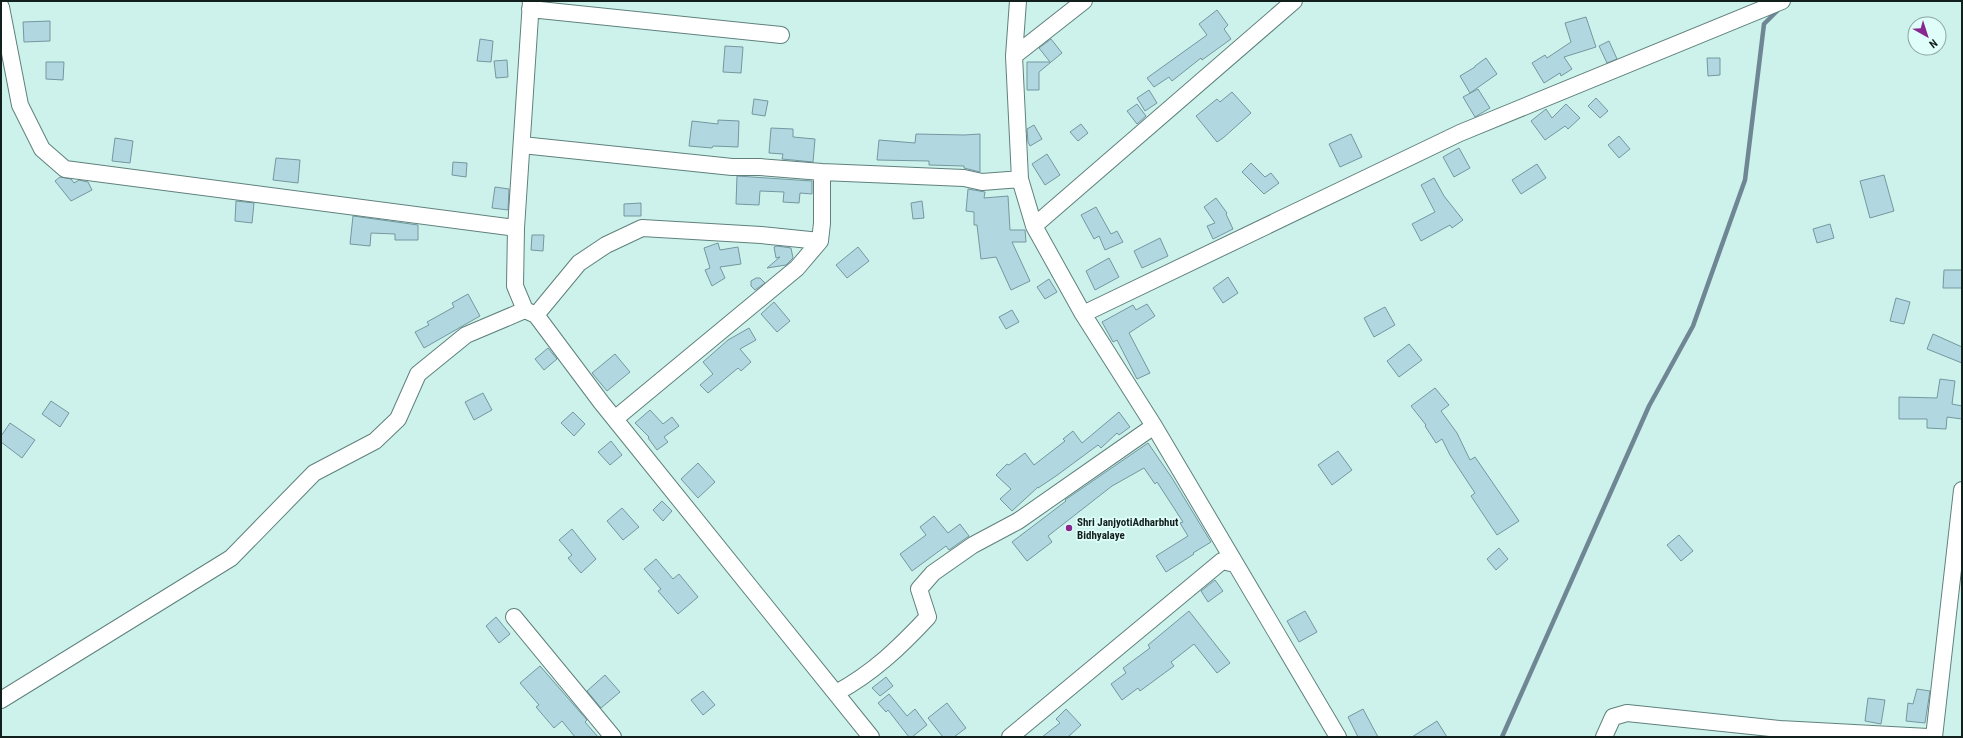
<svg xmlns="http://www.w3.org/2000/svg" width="1963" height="738" viewBox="0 0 1963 738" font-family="'Roboto Condensed',sans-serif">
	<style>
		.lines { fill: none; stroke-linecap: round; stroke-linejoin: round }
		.stream { stroke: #6f8794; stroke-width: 4.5 }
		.building { fill: #b1d8e1; stroke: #75979f }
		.minor-casing { stroke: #5f817c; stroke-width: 18 }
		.minor { stroke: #fff; stroke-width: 16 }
		.poi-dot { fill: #882790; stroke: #e0fef9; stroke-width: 1.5 }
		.labels { text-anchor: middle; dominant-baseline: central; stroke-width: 3.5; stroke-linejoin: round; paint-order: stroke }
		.poi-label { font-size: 11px; font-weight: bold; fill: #111f1d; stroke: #e0fef9; text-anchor: start }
	</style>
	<rect width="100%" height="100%" fill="#cdf2ec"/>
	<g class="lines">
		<path class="stream" d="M1502 737 1649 406 1693 326 1745 180 1764 24 1778 10"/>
	</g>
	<path class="building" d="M1217 10 1228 25 1224 29 1231 39 1202 60 1201 58 1172 81 1169 77 1154 87 1147 78 1207 35 1199 24Z
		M1586 17 1596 47 1564 57 1572 69 1561 76 1560 73 1544 83 1532 63 1545 55 1547 58 1571 42 1565 23Z
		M50 21V41L24 42 23 22Z
		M480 39 493 41 491 62 477 61Z
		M1051 39 1062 53 1039 72V90H1027V62H1050L1039 48Z
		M1609 41 1617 59 1607 63 1599 46Z
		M725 46 743 47 741 73 723 72Z
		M1486 58 1497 74 1470 93 1460 76 1475 67V66Z
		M1707 58H1720V75L1708 76Z
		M507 60 508 77 496 78 494 61Z
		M46 62H64L63 80 46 79Z
		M1478 89 1490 108 1475 117 1463 97Z
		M1149 90 1157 103 1145 111 1137 98Z
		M1232 92 1251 113 1223 138 1217 142 1196 116 1217 99 1220 102Z
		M1596 98 1608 111 1600 118 1588 106Z
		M754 99 768 101 765 116 752 114Z
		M1137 104 1146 116 1137 124 1127 111Z
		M1566 104 1580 118 1568 129 1565 126 1545 140 1531 121 1546 109 1552 118Z
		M718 120 739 121 738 147 713 146 712 148 689 146 692 121 718 124Z
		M1081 124 1088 133 1078 141 1070 132Z
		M1034 125 1042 139 1030 146 1028 142 1027 129Z
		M771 128 793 129V137L815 139 813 162 782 159 783 154 769 153Z
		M916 134 964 135 980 134V172L964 168V166L929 165V161L877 160 879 140 915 143Z
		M1351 134 1362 157 1340 167 1329 144Z
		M1619 136 1630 149 1619 158 1608 145Z
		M115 138 133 141 130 163 112 161Z
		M1459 148 1470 168 1454 177 1443 157Z
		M1047 154 1060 175 1045 185 1032 164Z
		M276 158 300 160 298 183 273 180Z
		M453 162 467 163 466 177 452 175Z
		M1251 163 1265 177 1271 173 1279 183 1264 194 1242 172Z
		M1537 164 1546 178 1521 194 1512 180Z
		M1884 175 1894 211 1870 218 1860 181Z
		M737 176 812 181V194L800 193 799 203 783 202 784 192 760 191 759 205 736 204Z
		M60 177 71 179 74 183 79 180 88 182 92 190 71 201 55 181Z
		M1434 178 1444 196 1463 220 1452 228 1450 225 1421 241 1412 224 1435 212 1421 185Z
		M495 187 509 189 508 210 492 208Z
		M968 189 985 192 984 198 1008 196 1010 230H1025L1026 242H1012L1030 281 1011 290 996 257 981 259 977 225H974V212L966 211Z
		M1216 198 1227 213 1226 214 1233 229 1213 239 1207 226 1215 223 1204 207Z
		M236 201 254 203 252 223 235 221Z
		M922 201 924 218 913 219 911 203Z
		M641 203V216H624V204Z
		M1096 207 1111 234 1117 231 1123 242 1105 250 1099 236 1094 239 1081 215Z
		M353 216 418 225V240H395V234L371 233 370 246 350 244Z
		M1830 224 1834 238 1817 243 1813 229Z
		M532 235H544L543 251 531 250Z
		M1160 238 1168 256 1142 268 1134 251Z
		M718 243 720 250 738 247 741 264 720 267 725 278 712 286 705 270 710 268 704 248Z
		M777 246 791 248 793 258 786 265 767 268 780 257 776 258 774 247Z
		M858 247 869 261 847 278 836 265Z
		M1109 258 1119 277 1095 290 1086 271Z
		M1944 270H1962V288H1943Z
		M1228 277 1238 293 1223 303 1213 288Z
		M756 278H760L765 283 755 290 751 286V281Z
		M1049 279 1057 292 1045 299 1037 287Z
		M468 294 480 316 424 348 415 332 429 325 427 322 454 307 452 303Z
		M1896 298 1910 302 1904 324 1890 321Z
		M774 302 790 321 777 332 761 314Z
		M1147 304 1155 316 1129 333 1150 373 1137 379 1117 340 1113 342 1102 322 1133 305 1136 310Z
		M1385 307 1395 325 1374 337 1364 318Z
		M1012 310 1019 322 1006 329 999 317Z
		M749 328 756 340 740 349 751 362 741 371 738 368 708 393 700 385 713 374 703 362 728 340Z
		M1933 334 1962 347V363L1927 349Z
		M1409 344 1422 360 1399 377 1387 361Z
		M548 348 557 359 544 370 535 359Z
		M615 354 630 372 607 391 592 373Z
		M1940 379 1955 381 1952 404 1962 406V419L1947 417 1946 429 1927 428V419H1899V397L1937 398Z
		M1435 388 1449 405 1441 411 1457 433 1470 460 1475 457 1519 521 1497 535 1471 496 1475 493 1450 455 1442 439 1436 443 1425 426 1426 425 1411 406Z
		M483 393 492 410 474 420 465 402Z
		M51 401 69 413 60 427 42 414Z
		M650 410 663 424 672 417 679 426 664 437 668 442 657 450 648 438 649 437 635 423Z
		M573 412 585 424 574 436 561 423Z
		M1119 412 1130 427 1119 435 1117 433 1101 448 1098 445 1056 476 1038 488V487L1012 511 1000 499 1011 489 996 475 1007 464 1009 465 1025 453 1034 465 1065 441 1063 439 1073 431 1082 443Z
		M10 423 35 440 22 458 1 442V436Z
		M611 441 622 455 610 465 598 452Z
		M1148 443 1172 478 1211 542 1193 553 1194 554 1166 572 1156 556 1188 536 1180 523 1183 522 1157 482 1155 484 1144 468 1112 486 1048 536 1052 542 1027 561 1012 542 1066 501 1065 500Z
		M1338 451 1352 470 1332 485 1318 465Z
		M698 463 715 482 698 498 681 479Z
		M662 501 672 511 663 521 653 510Z
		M622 508 639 527 623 540 607 521Z
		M934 516 948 533 960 524 969 536 949 550 946 546 912 571 900 554 926 535 920 527Z
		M572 529 596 559 581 573 568 558 572 555 559 540Z
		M1679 535 1693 551 1681 561 1667 545Z
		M1499 548 1508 559 1496 570 1487 559Z
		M656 559 673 579 679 574 698 597 678 614 658 591 661 589 644 569Z
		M1215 580 1223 591 1208 602 1201 591Z
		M1189 611 1230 663 1217 673 1194 644 1171 662 1174 666 1140 691 1138 688 1122 700 1111 684 1126 673 1123 668 1150 648 1148 645Z
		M1305 611 1317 632 1299 642 1287 621Z
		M496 617 510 634 499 643 486 626Z
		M540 666 587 720 585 722 598 737H575L562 721 554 728 536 707 539 705 520 683Z
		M605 675 620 692 601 708 587 691Z
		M886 677 893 686 880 696 872 688Z
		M1917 689 1930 691 1925 723 1906 721 1908 703 1913 704Z
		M703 691 715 705 703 715 691 700Z
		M889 694 907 716 915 709 927 725 912 737H909L888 710 886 712 878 703Z
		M1868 698 1885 700 1881 724 1865 721Z
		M947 703 966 728 954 737H943L928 718Z
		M1066 709 1081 725 1068 737H1042L1060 723 1056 719Z
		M1363 709 1378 737H1358L1348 717Z
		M1437 721 1447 737H1412Z"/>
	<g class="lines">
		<g class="minor-casing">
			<path id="minor" d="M1018 1 1014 56 1020 179 1034 226 1083 314 1154 426 1338 737
				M1 7 20 105 42 149 65 169 516 228
				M530 9 781 35
				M1014 56 1084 1
				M522 145 732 167H760L822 172 964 178 982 182 1020 179
				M1034 226 1294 1
				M525 310 536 315 601 402 871 737
				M1083 314 1460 133 1782 1
				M536 315 579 263 606 245 642 228 761 235 820 241
				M616 418 797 268 820 241 822 223V172
				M514 617 613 737
				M836 693C873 673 900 647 928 617L919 589 933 573 973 545 1018 521 1154 426
				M1 700 231 558 314 473 375 441 398 419 418 374 466 335 525 310 515 286 516 228 531 1
				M1010 737 1222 561 1235 564
				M1604 737 1613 717 1627 713 1780 729 1928 737
				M1934 737 1962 490"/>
		</g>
		<use href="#minor" class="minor"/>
	</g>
	<circle class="poi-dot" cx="1069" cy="528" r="4"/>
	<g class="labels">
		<g class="poi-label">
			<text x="1077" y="522">Shri JanjyotiAdharbhut<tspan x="1077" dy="13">Bidhyalaye</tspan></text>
		</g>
	</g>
	<rect width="1963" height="738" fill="none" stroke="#111f1d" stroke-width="4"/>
	<g transform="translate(1927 36) rotate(141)"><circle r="19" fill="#e0fef9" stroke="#8da5a1"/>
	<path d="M0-3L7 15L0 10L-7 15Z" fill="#882790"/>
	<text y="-6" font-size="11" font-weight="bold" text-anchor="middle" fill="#111f1d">N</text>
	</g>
</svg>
